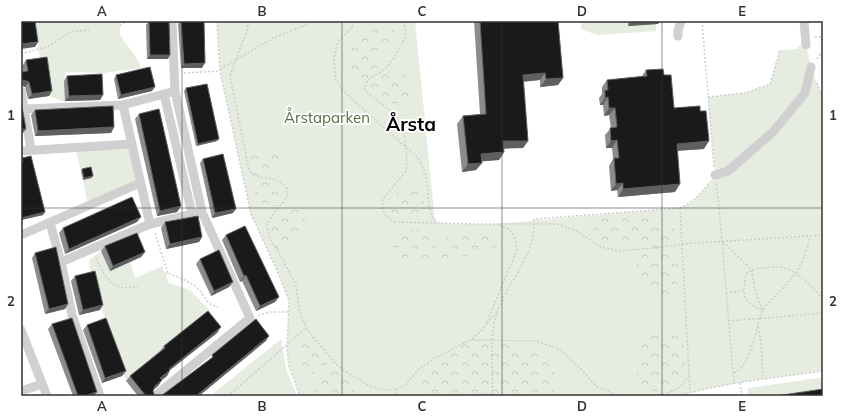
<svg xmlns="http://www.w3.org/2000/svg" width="844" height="417" viewBox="0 0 844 417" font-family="Mulish,sans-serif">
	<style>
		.green { fill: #e6ecdf }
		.forest { fill: url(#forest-crowns) }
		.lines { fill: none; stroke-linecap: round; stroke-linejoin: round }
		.path { stroke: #cdcdcd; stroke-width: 1.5; stroke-dasharray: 2 2; stroke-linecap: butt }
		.minor { stroke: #d0d0d0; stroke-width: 9 }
		.wall { fill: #8c8c8c }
		.shaded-wall { fill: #5f5f5f }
		.building { fill: #1a1a1a; stroke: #5f5f5f }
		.grid { fill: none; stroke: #333; stroke-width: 1; stroke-opacity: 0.55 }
		.labels { text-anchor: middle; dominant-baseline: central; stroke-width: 4; stroke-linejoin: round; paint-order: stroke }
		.park-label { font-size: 15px; fill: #56703f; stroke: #fff }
		.district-label { font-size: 19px; font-weight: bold; fill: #000; stroke: #fff }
		.neatline { fill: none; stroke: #333; stroke-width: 1.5 }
		.grid-label { font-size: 13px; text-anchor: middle; font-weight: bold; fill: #333 }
	</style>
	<defs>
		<pattern id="forest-crowns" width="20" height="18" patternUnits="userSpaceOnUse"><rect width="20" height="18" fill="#e6ecdf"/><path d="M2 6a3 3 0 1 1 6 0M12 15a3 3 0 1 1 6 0" fill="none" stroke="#c6cbc0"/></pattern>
	</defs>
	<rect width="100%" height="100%" fill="#fff"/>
	<path class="green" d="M32 21H122C120 25 119 29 120 34 125 46 137 53 141 68L104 73 65 72V102L49 96Z
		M217 21H415L435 222 454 224H494L680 208 691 203 703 191 715 175 708 97 745 93 770 84 780 50 798 49V46L806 45 811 67 823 99V371C775 378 725 382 679 396H525L493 394 425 396H300L289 366 287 350 289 301 279 275 251 214 220 71Z
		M581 21H628L629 26 656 24V31L597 35 581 29Z
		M131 144 140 183 87 201 83 180 91 178 81 172 75 147Z
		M101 251 130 262 135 278 162 266 169 283 190 290 210 311 126 381 91 276 89 260Z
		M281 339 286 369 297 396H210Z
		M819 378 823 379V389L777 396H747L748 388Z"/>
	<path class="forest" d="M380 25 393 28 397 35C396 45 392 50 384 57L377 56 375 59 387 67 399 70 406 75 409 83V106L398 107 381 97 372 90 368 79H354L346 65 352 42 357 31Z
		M253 149 281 156 284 162C279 173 275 173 265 178 271 183 280 185 284 192 278 205 272 205 259 202L256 196 247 157Z
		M406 186C422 190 430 200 417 214L398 215 388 212 387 204 400 190Z
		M294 206H299C316 224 295 242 278 251 271 242 268 235 267 224L275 217Z
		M627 213 636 224 640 219 646 217 666 220 674 229 671 239 665 248 666 250 674 253C683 270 682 287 665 298 642 294 634 278 638 256L646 252 642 241 637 233 632 234C629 245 615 248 605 245 601 244 597 241 594 239 592 228 596 223 603 215Z
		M487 226C494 231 504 242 494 250 489 253 483 252 478 253 464 256 456 261 441 258 440 246 446 231 460 231 463 231 466 232 470 232 475 232 482 228 487 226Z
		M413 229C424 229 430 230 439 237 436 248 433 261 423 266L402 258 393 250V241L397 233Z
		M661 329H677L684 337 685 351 686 362 681 383C669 391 655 393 641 391 640 388 637 385 637 382 636 378 640 342 642 339 647 332 653 331 661 329Z
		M306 333C318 340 329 349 328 363L307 378 301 373C299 358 293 343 306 333Z
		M470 340 492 343 497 346C507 342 514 343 522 350 538 342 553 359 555 374 556 381 554 389 553 396H525L493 394 429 396 423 390 419 382 429 362Z
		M334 370C348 374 356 380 354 396H313L315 384 320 373Z"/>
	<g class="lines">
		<path class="path" d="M217 21 220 71 251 214 279 275 289 301 287 350 289 366 300 396
			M249 21 247 31 236 59 230 76 249 170C261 183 277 173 288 190L287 196 283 203 275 211 267 224 268 232 272 243 278 251 296 285 299 308 306 328 334 362 342 369 368 385 379 389 389 390 396 389 405 385 419 369 435 358 470 340 536 341 561 350 582 370 596 386 618 396H622
			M354 21 352 27 338 42 334 58 335 78 343 91 418 158 426 175 429 205 433 219 439 223 476 224H557L575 230 601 247 620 251 654 248 682 244 823 235
			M403 21C404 25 406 30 406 34 405 41 391 64 385 69 376 77 365 75 365 91L394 114 404 129 407 162 406 171 383 199 382 208 386 216 394 222 438 223
			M702 21 714 167
			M120 26 126 21
			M815 37H823
			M21 54 47 47 71 32 89 30
			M817 59 823 51
			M220 69 273 38 303 26 311 21
			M184 73 220 71
			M817 83 823 99
			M708 97 745 93 770 84 780 50
			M716 184 719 205 734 384
			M680 208 690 392
			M155 233 168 273
			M723 242 752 270C753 285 756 297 763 310 742 303 742 294 746 274L755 269C763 268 770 267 778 267 796 268 812 286 823 300
			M96 258C105 278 113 293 138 286
			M165 274 168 273C177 277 187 280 195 286 204 292 205 305 218 307
			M726 293 743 291
			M258 315 271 312H288
			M728 321 823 313
			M487 323 497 313
			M758 327 761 340 763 379
			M472 339 481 331 486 324 517 250C516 237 512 228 498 225
			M734 373C748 366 753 343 757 329 759 325 758 321 760 317 765 302 775 298 784 287 799 271 806 257 810 236
			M740 383 742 396
			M396 389 397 396
			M228 396 306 328
			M425 396 493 394 525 396
			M492 396C494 369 488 339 497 313 509 278 535 259 534 219L680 208C693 202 701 194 709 183
			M655 396C671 392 680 391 689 375
			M679 396C725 382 775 378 823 371"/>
		<path class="minor" d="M804 21 806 45
			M678 36V30L681 21
			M21 91 31 150
			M164 94 192 214
			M123 105 150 224
			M25 109 123 105 175 91
			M21 151 131 144
			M715 175 728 171 773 132 805 93 811 67
			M50 223 61 262 72 315 100 396
			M21 235 140 183
			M61 262 150 224 202 212
			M21 330 47 396
			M21 391 42 384
			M155 396 250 318 202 212 175 91 172 21"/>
	</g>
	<path class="wall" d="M149 21 168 59H147L146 25Z
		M179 21H204L202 68H181L178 24Z
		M474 21H558L563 78 558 85 540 87V80L523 82 528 141 523 148H504V152L499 160 481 161 482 163 476 170 462 172 457 124 463 116 480 114Z
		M628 21H660L658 24 628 26Z
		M26 60 49 96 28 99 25 87 21 85V72H23L22 66Z
		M646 70 664 75 674 108 704 149 677 151 675 192 618 197 617 190 611 191 609 166 613 159 612 148H606L605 135 611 128 609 115 604 116 603 105H600L599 98 602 94V87L607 80 642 76Z
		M116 75 152 91 118 99 114 79Z
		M67 76 103 95 100 100 65 101 64 81Z
		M186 88 217 141 196 146 184 91Z
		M35 110 114 127 111 133 35 136 31 115Z
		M139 114 181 206 177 212 157 216 135 119Z
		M22 158 45 212 43 215 21 220V159Z
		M203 159 233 213 212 218 200 163Z
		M82 169 93 176 91 178 83 180 81 172Z
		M137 222 65 254 59 233 63 228Z
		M165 222 202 237 199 242 166 249 161 228Z
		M226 235 279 297 275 302 256 311 242 281 240 282 222 240Z
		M105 246 145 252 141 257 110 271 101 251Z
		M35 253 65 309 45 314 32 258Z
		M200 259 229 287 211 296 196 264Z
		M75 276 100 310 79 315 71 281Z
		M52 324 94 396H73L48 329Z
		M87 325 126 371 122 376 102 383 83 330Z
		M217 333 170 370 167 376 161 380H162L158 386 153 390V391L154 395 158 396H138L126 381 130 376 160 351 164 346Z"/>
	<path class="shaded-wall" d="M632 21H660L658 24 628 26Z
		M38 42 35 47 21 49V44Z
		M150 55H170L168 59H147Z
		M205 63 202 68H181L184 64Z
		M545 73 540 80 517 82 523 75Z
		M563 78 558 85 540 87 546 79Z
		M24 80 29 82 25 87 21 85V81Z
		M155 87 152 91 118 99 121 95Z
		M52 91 49 96 28 99 32 94Z
		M103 95 100 100 65 101 69 96Z
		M608 97 603 105H600L605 98Z
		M609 108H615L609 115 604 116Z
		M114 127 111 133 35 136 38 131Z
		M21 129H26L22 134H21Z
		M219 139 217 141 196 146 198 144Z
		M617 140 612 148H606L611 141Z
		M503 141H528L523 148 498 149Z
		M709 141 704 149 671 151 677 144Z
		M504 152 499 160 475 162 481 154Z
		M482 163 476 170 462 172 468 164Z
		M93 176 91 178 83 180 84 178Z
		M623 183 617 190 611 191 616 184Z
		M680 184 675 192 618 197 623 189Z
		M181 206 177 212 157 216 160 211Z
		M236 209 233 213 212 218 215 213Z
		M45 212 43 215 21 220V218Z
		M141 217 137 222 65 254 69 249Z
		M202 237 199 242 166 249 170 244Z
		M145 252 141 257 110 271 113 266Z
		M246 275 242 281 240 282 244 276Z
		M233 282 229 287 211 296 214 291Z
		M279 297 275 302 256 311 260 306Z
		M68 304 65 309 45 314 49 309Z
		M103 305 100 310 79 315 83 310Z
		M221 327 217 333 170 370 167 376 157 384 160 378 169 369Z
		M269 336 266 341 199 396H196Z
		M126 371 122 376 102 383 105 378Z
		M162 380 158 386 151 392 155 386Z
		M97 392 94 396H84Z"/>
	<path class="building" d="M21 21H35L38 42 21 44Z
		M149 21H169L170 55H150Z
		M181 21H204L205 63 184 64Z
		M480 21H558L563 78 546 79 545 73 523 75 528 141H503L504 152 481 154 482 163 468 164 463 116 486 114Z
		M47 57 52 91 32 94 29 82 24 80 21 81V72L28 71 26 60Z
		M150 67 155 87 121 95 116 75Z
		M663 69 664 75H671L674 108 700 106V111H706L709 141 677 144 680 184 623 189V183L616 184 614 158H619L617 140 611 141 610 128 617 127 615 108H609L608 97 605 98V90H608L607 80 647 76 646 70Z
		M102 74 103 95 69 96 67 76Z
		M207 84 219 139 198 144 186 88Z
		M21 101 26 129H21Z
		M113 106 114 127 38 131 35 110Z
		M159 109 181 206 160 211 139 114Z
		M223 154 236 209 215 213 203 159Z
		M31 156 45 212 21 218V162H23L22 158Z
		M91 167 93 176 84 178 82 169Z
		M132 197 141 217 69 249 63 228Z
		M198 216 202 237 170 244 165 222Z
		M245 226 279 297 260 306 246 275 244 276 226 235Z
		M137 233 145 252 113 266 105 246Z
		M56 247 68 304 49 309 35 253Z
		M219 250 233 282 214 291 200 259Z
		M95 271 103 305 83 310 75 276Z
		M208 311 221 327 169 369 170 370 160 378 162 380 155 386 153 391 154 395 158 396H146L130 376 165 348 164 346Z
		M72 318 97 392 84 396H78L52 324Z
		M106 318 126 371 105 378 87 325Z
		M256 319 269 336 196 396H161L213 357 212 355Z
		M823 389V396H776Z"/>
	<path class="grid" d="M182 21V396M342 21V396M502 21V396M662 21V396M21 208H823"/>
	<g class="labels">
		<g class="park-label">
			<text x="327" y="117">Årstaparken</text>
		</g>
		<g class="district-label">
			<text x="411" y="124">Årsta</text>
		</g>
	</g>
	<rect width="844" height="417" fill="none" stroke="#ffffff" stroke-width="44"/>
	<rect x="22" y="22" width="800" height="373" class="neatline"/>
	<g class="grid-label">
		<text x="102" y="16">A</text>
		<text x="262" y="16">B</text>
		<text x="422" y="16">C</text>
		<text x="582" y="16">D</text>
		<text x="742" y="16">E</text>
		<text x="11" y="120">1</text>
		<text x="833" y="120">1</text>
		<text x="11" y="306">2</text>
		<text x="833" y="306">2</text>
		<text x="102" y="411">A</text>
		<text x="262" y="411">B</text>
		<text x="422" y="411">C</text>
		<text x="582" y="411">D</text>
		<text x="742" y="411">E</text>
	</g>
</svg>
